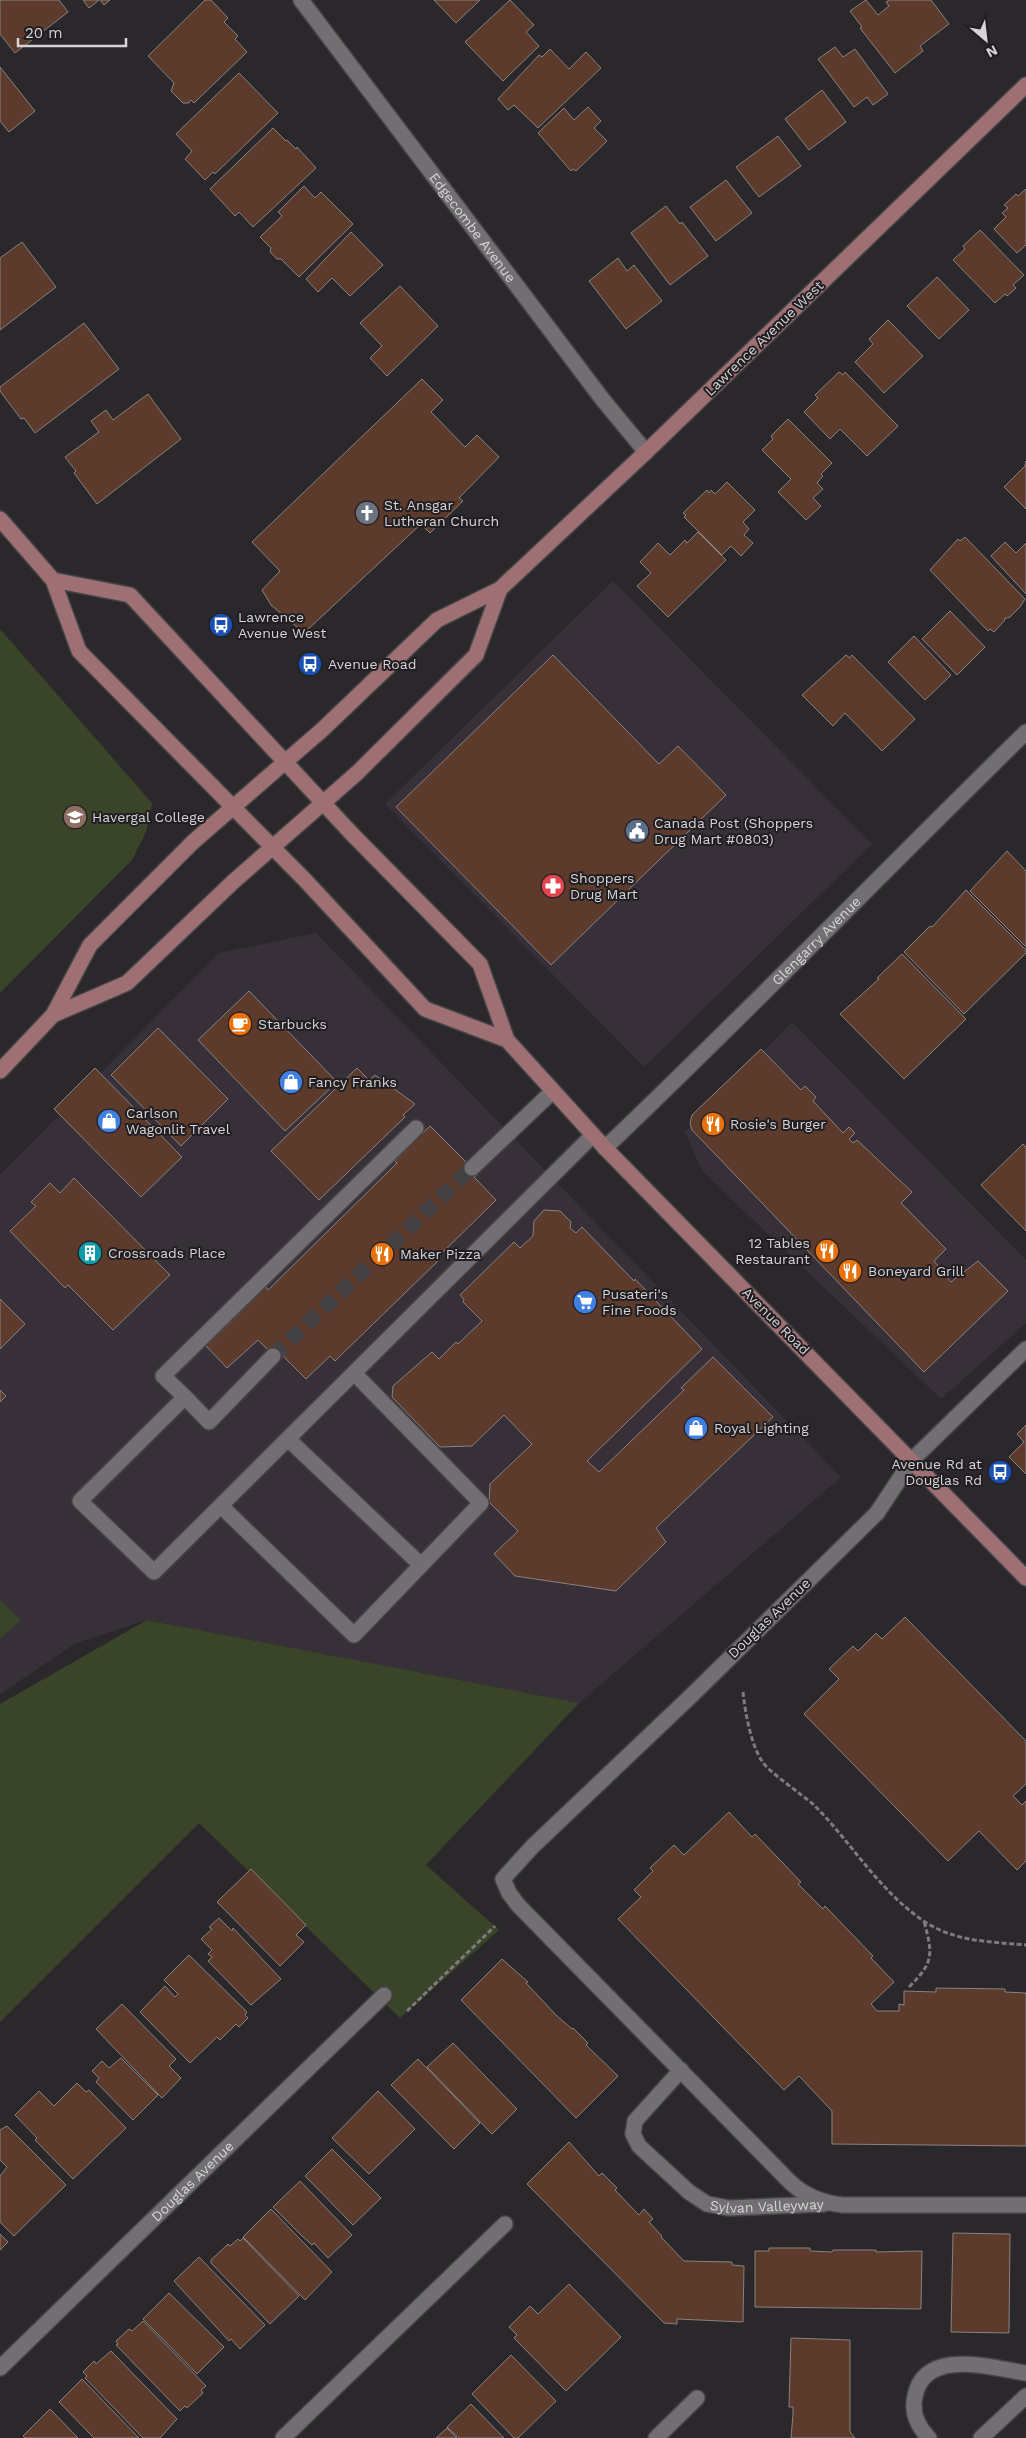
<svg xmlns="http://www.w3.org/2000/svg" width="1026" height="2438" viewBox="0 0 1026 2438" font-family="'Work Sans',sans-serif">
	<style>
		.built { fill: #373039 }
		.green { fill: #394428 }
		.building { fill: #5c3b2d; stroke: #888280 }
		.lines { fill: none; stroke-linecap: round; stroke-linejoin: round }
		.minor-tunnel { stroke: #454246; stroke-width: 15; stroke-dasharray: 15 8; stroke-linecap: butt }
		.minor-casing { stroke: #464446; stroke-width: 18 }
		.major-casing { stroke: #464446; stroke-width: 18 }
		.path { stroke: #7e7b7e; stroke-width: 3; stroke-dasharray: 5 2.5; stroke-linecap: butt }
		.minor { stroke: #726f73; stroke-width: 15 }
		.major { stroke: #9e7074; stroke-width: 15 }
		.labels { text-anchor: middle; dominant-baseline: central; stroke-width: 4; stroke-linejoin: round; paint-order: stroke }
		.street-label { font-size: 14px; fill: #d6d4d6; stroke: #211e22 }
		.poi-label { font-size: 14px; fill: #d6d4d6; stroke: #211e22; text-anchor: start }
	</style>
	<rect width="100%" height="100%" fill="#2b282c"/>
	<path class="built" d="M613 581 872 844 644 1067 385 804Z
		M316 933 841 1477 579 1703 147 1620 76 1643 0 1694V1175L219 953Z
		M792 1022 1026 1260V1323L941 1399 702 1171 685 1132Z"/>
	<path class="green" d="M0 629 152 803 146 832 132 860 0 993Z
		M0 1600 21 1620 0 1639Z
		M147 1620 579 1703 426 1865 499 1930 400 2018 199 1823 0 2022V1704Z"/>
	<path class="building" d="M0 0H59L68 12 15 53 0 34Z
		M83 0H99L89 8Z
		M100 0H110L104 5Z
		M205 0H211L228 18 224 22 238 36 235 39 247 52 194 103 191 100 189 103H183L171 91 174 83 148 56Z
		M434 0H480L456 23Z
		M510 0 534 25 526 32 539 46 503 81 465 42Z
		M866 0 878 15 889 6 886 2 889 0H931L949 24 920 46 923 51 895 73 860 28 862 27 850 11Z
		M835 47 843 57 855 49 888 94 873 105 867 97 854 107 818 59Z
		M550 49 569 69 586 52 601 68 538 128 514 105 508 110 498 99 539 55 542 57Z
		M0 67 35 111 9 132 0 121Z
		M239 73 278 113 215 174 213 172 205 180 185 159 192 151 176 134Z
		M822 90 846 122 809 150 785 119Z
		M588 107 601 121 594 128 607 141 576 171 573 169 571 171 538 133 564 108 574 120Z
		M273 128 286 141 287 140 296 149 297 147 316 168 253 227 239 212 235 216 210 189Z
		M778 136 801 166 759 197 736 167Z
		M726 180 752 213 716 241 690 207Z
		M304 186 315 198 321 192 353 224 299 277 281 259H277L270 252 271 248 260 237 282 216 278 212Z
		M1026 189V245L1017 253 994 229 1006 217 1002 213 1008 208 1004 205 1016 194 1018 196Z
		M666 206 680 224 682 222 708 256 670 285 631 233Z
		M980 230 1024 275 1013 285 1016 288 1007 296 1005 294 995 303 953 260 965 249 963 246Z
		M351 232 383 265 350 296 332 278 318 292 306 279Z
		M22 242 56 287 0 330V258Z
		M618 258 627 271 634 265 662 301 626 329 589 281Z
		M937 277 969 310 939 339 907 306Z
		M400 286 438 326 387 376 370 358 382 346 360 323Z
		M888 320 923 356 884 393 855 362 873 344 869 339Z
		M84 323 119 369 35 433 24 418 21 419 0 391V387Z
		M839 372 843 375 845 372 898 426 867 456 840 429 830 439 804 412 818 398 815 395Z
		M422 379 443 400 431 412 465 447 477 435 499 457 459 498 463 501 430 533 421 524 304 633 271 605 262 590 280 571 252 542Z
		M148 394 181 439 97 504 74 473 76 471 65 457 99 432 91 421 106 410 113 420Z
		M788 419 832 463 821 474 823 476 817 483 823 489 813 498 821 506 806 520 778 492 791 479 762 450 773 439 771 436Z
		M1026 462V461V509L1004 487 1025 466Z
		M727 482 755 510 743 522 749 529 744 535 753 543 741 556 731 546 722 555 684 517 686 515 683 513 707 490 709 493 711 490 715 494Z
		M698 532 726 560 668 617 637 586 651 573 640 562 658 543 670 555 685 540 687 543Z
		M965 537 1025 599 1020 607 1010 617 1004 619 1005 620 994 632 990 629 988 631 930 570 958 539 960 541Z
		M1005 542 1016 553 1026 543V594L991 556Z
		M950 611 985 647 957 675 922 639Z
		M914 636 951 675 925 700 888 662Z
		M553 655 659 764 678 746 726 795 551 965 396 807Z
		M846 655 850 658 852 655 915 719 882 751 845 713 833 726 802 695Z
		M1007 851 1026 871V947L970 891Z
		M966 890 1026 950V953L964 1014 904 952 930 926 932 927Z
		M902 954 966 1019 904 1079 840 1014 879 979 877 978Z
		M249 991 337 1082 285 1131 198 1040Z
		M158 1028 228 1099 181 1146 111 1075Z
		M761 1049 801 1090 805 1086 816 1097 813 1101 843 1133 849 1127 855 1133 849 1139 853 1143 857 1140 912 1192 901 1203 946 1249 934 1261 951 1282 978 1261 1008 1291 924 1372 692 1130 690 1123 692 1115Z
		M95 1068 182 1157 141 1197 54 1109Z
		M357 1068 369 1080 375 1075 415 1104 403 1115 405 1117 319 1200 271 1151Z
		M430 1126 478 1174 474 1177 496 1200 437 1258 439 1260 335 1361 330 1356 306 1379 282 1355 278 1360 258 1340 227 1368 206 1346 266 1287 268 1290 397 1163 395 1161Z
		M1023 1144 1026 1147V1231L981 1185Z
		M74 1178 170 1275 113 1330 68 1285 65 1288 10 1231 36 1206 31 1202 50 1183 60 1193Z
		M544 1210 560 1211 571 1222 570 1228 576 1233 582 1227 634 1281 635 1279 702 1349 587 1461 599 1472 684 1390 681 1388 713 1357 773 1417 656 1528 666 1542 616 1591 515 1576 494 1554 518 1531 489 1502 490 1484 532 1444 504 1415 472 1446 440 1447 392 1397 393 1386 432 1352 439 1359 456 1342 458 1344 482 1321 463 1302 464 1300 460 1295 514 1242 520 1248 533 1236 534 1221Z
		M0 1299 25 1324 0 1349Z
		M0 1390 6 1396 0 1402Z
		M1026 1425V1474L1009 1457 1024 1442 1017 1434Z
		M905 1617 1026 1741V1784L1013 1796 1022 1805 1026 1801V1861L1017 1870 979 1831 948 1861 804 1714 839 1679 829 1669 853 1646 858 1651 876 1633 882 1639Z
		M729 1812 752 1837 755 1834 801 1882 798 1884 823 1909 825 1906 873 1956 871 1958 894 1982 871 2004 877 2011H899V2004L904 2005V1991L936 1992V1988L1005 1989V1992L1026 1993V2146L832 2144V2111L799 2076 784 2090 618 1919 641 1897 634 1890 653 1871 650 1868 674 1845 684 1855Z
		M251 1869 306 1925 296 1935 304 1942 280 1966 217 1902Z
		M219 1918 232 1931 233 1928 281 1979 251 2005 208 1961 212 1957 208 1954 212 1950 201 1939 212 1929 209 1927Z
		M189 1955 247 2012 245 2015 248 2018 239 2027 236 2024 220 2040 217 2037 190 2063 140 2012 165 1986 175 1997 178 1994 164 1980Z
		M502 1959 528 1982 526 1983 556 2015 572 2029 573 2028 588 2043 586 2045 618 2076 576 2118 461 2000Z
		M122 2004 176 2059 169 2066 181 2078 162 2098 96 2029Z
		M453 2043 517 2109 492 2134 427 2067Z
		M121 2058 158 2095 133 2120 96 2082 99 2078 92 2071 102 2061 109 2068Z
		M418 2059 480 2123 454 2149 391 2085Z
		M77 2083 86 2092 89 2090 126 2128 73 2179 35 2140 37 2138 15 2115 39 2091 54 2106Z
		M378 2091 415 2129 369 2174 332 2138Z
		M7 2126 66 2185 14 2236 0 2222V2176L7 2167 0 2160V2130Z
		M569 2142 599 2176 602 2173 617 2188 615 2190 639 2215 644 2209 653 2219 649 2222 662 2236 661 2237 684 2261 732 2262V2265L744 2266 743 2322 677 2319V2324L664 2323 527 2184Z
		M332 2149 381 2198 353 2225 305 2176Z
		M300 2181 352 2235 328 2258 314 2243 312 2245 301 2235 273 2207Z
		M271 2209 332 2272 305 2300 243 2237Z
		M953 2233 1010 2234 1009 2333 951 2332Z
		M0 2234 8 2242 0 2250Z
		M243 2238 299 2296 270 2324 211 2263V2260L228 2244 230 2246 238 2239 240 2241Z
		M769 2248H810V2251L832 2252 833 2250H876V2252L922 2251 921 2309 755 2307V2251H769Z
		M199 2257 265 2325 240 2349 231 2339 229 2341 174 2281Z
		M569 2284 621 2337 566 2391 514 2338 517 2335 509 2327 530 2306 538 2314Z
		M169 2293 224 2347 197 2374 143 2319Z
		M143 2321 206 2386 201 2390 203 2393 187 2408 185 2406 180 2411 116 2345 118 2344 116 2341 129 2329 132 2331Z
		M791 2338 850 2340V2432L855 2438H791L793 2414V2407H789Z
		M111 2351 177 2419 160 2438H143L85 2378 87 2376 83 2372 94 2361 96 2364Z
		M511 2355 556 2401 518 2438H514L472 2394Z
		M82 2379 139 2438H94L59 2402Z
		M471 2404 504 2438H459L447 2427Z
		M50 2409 78 2438H25L23 2436Z
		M447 2428 457 2438H436Z"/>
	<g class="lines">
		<path class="minor-tunnel" d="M273 1356 472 1168"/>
		<g class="minor-casing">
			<g id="minor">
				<path id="s1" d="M301 0 603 400 646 452"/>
				<path id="s2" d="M605 1148C748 1012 885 870 1026 732"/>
				<path d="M472 1168 553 1091"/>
				<path d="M1026 1349 912 1460 877 1513 692 1695 532 1847 503 1879 509 1893 518 1905 790 2182C806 2197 823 2203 843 2205H1026"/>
				<path d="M273 1356 209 1422 185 1397 80 1501 154 1572 593 1135"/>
				<path d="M185 1397 163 1376 416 1128"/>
				<path d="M288 1439 421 1565"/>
				<path d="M221 1506 354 1635 481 1503 354 1373"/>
				<path id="s3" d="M681 2070 635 2121 633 2134 639 2146 689 2192 707 2204 729 2208 824 2204"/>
				<path id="s4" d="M0 2368 384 1995"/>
				<path d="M283 2438 505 2224"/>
				<path d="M656 2438 697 2398"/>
				<path d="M929 2438C918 2427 911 2413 915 2396 925 2347 992 2368 1026 2373"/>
				<path d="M981 2438 1026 2396"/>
			</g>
		</g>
		<g class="major-casing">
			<path id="major" d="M0 519 53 580 79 651 304 879 425 1009 507 1040
				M53 580 130 595 352 834 480 964 507 1040 605 1148 1026 1578
				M53 1015 127 983 234 881 357 773 476 655 500 589
				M0 1071 53 1015 90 945 193 842 323 729 437 620 500 589 646 452 1026 85"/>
		</g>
		<path class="path" d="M743 1692C745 1712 751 1745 762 1761 767 1771 803 1795 814 1805 853 1844 882 1896 930 1925 960 1942 993 1942 1026 1945
			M909 1987C934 1962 933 1955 924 1921
			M407 2011 495 1926"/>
		<use href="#minor" class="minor"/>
		<use href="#major" class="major"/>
	</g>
	<defs>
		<g id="church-disc" transform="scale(1.25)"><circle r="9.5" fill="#6b7280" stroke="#211e22"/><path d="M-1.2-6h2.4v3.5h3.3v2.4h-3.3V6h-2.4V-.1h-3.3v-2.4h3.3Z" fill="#fff"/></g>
		<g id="bus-disc" transform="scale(1.25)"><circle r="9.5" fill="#1a4fb4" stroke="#211e22"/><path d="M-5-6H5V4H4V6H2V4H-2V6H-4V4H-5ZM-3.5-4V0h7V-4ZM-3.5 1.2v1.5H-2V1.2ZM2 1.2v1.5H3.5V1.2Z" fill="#fff"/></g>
		<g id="school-disc" transform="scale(1.25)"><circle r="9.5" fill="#8d6e63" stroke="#211e22"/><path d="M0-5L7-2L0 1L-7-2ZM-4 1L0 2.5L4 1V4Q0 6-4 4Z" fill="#fff"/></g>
		<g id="civic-disc" transform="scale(1.25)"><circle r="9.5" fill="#5c6f8a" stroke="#211e22"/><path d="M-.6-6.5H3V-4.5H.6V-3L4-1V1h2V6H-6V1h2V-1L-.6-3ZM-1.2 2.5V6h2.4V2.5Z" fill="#fff"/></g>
		<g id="pharmacy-disc" transform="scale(1.25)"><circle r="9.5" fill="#e0444e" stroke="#211e22"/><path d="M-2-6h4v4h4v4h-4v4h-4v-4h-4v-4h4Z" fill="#fff"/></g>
		<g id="cafe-disc" transform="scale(1.25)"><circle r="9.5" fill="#e8710a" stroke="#211e22"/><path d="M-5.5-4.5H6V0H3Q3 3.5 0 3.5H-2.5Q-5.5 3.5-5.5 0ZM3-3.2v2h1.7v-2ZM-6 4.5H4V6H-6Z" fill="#fff"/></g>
		<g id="shop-disc" transform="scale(1.25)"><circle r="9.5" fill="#3f7fe0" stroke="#211e22"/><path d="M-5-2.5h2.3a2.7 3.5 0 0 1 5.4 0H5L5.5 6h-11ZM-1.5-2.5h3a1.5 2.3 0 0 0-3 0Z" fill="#fff"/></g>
		<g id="restaurant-disc" transform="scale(1.25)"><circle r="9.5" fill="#e8710a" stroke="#211e22"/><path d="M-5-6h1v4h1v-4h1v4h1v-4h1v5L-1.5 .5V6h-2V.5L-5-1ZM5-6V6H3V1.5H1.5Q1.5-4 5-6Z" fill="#fff"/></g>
		<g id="building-disc" transform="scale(1.25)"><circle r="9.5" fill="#0f9aa8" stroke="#211e22"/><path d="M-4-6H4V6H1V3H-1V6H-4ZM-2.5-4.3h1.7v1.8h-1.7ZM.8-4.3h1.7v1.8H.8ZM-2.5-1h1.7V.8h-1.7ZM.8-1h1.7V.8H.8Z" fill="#fff"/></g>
		<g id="supermarket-disc" transform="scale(1.25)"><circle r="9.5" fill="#3f7fe0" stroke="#211e22"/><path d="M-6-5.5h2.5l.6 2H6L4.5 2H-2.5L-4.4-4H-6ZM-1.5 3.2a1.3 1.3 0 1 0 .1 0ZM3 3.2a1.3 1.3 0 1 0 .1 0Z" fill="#fff"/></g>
	</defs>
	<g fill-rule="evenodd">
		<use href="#church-disc" x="367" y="513"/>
		<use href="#bus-disc" x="221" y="625"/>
		<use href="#bus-disc" x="310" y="664"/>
		<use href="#school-disc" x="75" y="817"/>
		<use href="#civic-disc" x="637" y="831"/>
		<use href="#pharmacy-disc" x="553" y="886"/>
		<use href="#cafe-disc" x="240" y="1024"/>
		<use href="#shop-disc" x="291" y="1082"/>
		<use href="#shop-disc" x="109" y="1121"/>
		<use href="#restaurant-disc" x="713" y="1124"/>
		<use href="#restaurant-disc" x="827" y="1251"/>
		<use href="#building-disc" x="90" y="1253"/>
		<use href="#restaurant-disc" x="382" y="1254"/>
		<use href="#restaurant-disc" x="850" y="1271"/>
		<use href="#supermarket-disc" x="585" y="1302"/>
		<use href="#shop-disc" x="696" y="1428"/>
		<use href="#bus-disc" x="1000" y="1472"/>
	</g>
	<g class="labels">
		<g class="street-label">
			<text stroke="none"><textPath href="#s1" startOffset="285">Edgecombe Avenue</textPath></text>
			<text transform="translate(764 338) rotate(-44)">Lawrence Avenue West</text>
			<text stroke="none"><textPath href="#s2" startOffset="296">Glengarry Avenue</textPath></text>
			<text transform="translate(776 1321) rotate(45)">Avenue Road</text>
			<text transform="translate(769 1618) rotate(-44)">Douglas Avenue</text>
			<text stroke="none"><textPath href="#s4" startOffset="268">Douglas Avenue</textPath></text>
			<text stroke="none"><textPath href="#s3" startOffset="245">Sylvan Valleyway</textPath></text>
		</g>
		<g class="poi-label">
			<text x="384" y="505">St. Ansgar<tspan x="384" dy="16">Lutheran Church</tspan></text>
			<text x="238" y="617">Lawrence<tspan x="238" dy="16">Avenue West</tspan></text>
			<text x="328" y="664">Avenue Road</text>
			<text x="92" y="817">Havergal College</text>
			<text x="654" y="823">Canada Post (Shoppers<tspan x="654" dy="16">Drug Mart #0803)</tspan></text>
			<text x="570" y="878">Shoppers<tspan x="570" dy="16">Drug Mart</tspan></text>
			<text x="258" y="1024">Starbucks</text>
			<text x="308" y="1082">Fancy Franks</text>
			<text x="126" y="1113">Carlson<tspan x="126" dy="16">Wagonlit Travel</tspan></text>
			<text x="730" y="1124">Rosie's Burger</text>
			<text x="810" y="1243" text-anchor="end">12 Tables<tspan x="810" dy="16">Restaurant</tspan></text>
			<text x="108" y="1253">Crossroads Place</text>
			<text x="400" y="1254">Maker Pizza</text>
			<text x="868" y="1271">Boneyard Grill</text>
			<text x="602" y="1294">Pusateri's<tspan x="602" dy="16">Fine Foods</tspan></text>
			<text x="714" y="1428">Royal Lighting</text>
			<text x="982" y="1464" text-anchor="end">Avenue Rd at<tspan x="982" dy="16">Douglas Rd</tspan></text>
		</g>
	</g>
	<g transform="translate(986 40) rotate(152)" stroke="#211e22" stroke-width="4" paint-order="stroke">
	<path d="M0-4L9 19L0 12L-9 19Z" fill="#d6d4d6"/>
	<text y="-8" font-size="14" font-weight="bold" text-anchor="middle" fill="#d6d4d6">N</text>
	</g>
	<path d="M18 38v8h108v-8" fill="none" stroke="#d6d4d6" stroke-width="2.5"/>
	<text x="25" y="38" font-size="15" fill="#d6d4d6" stroke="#211e22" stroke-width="4" paint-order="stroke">20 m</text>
</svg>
